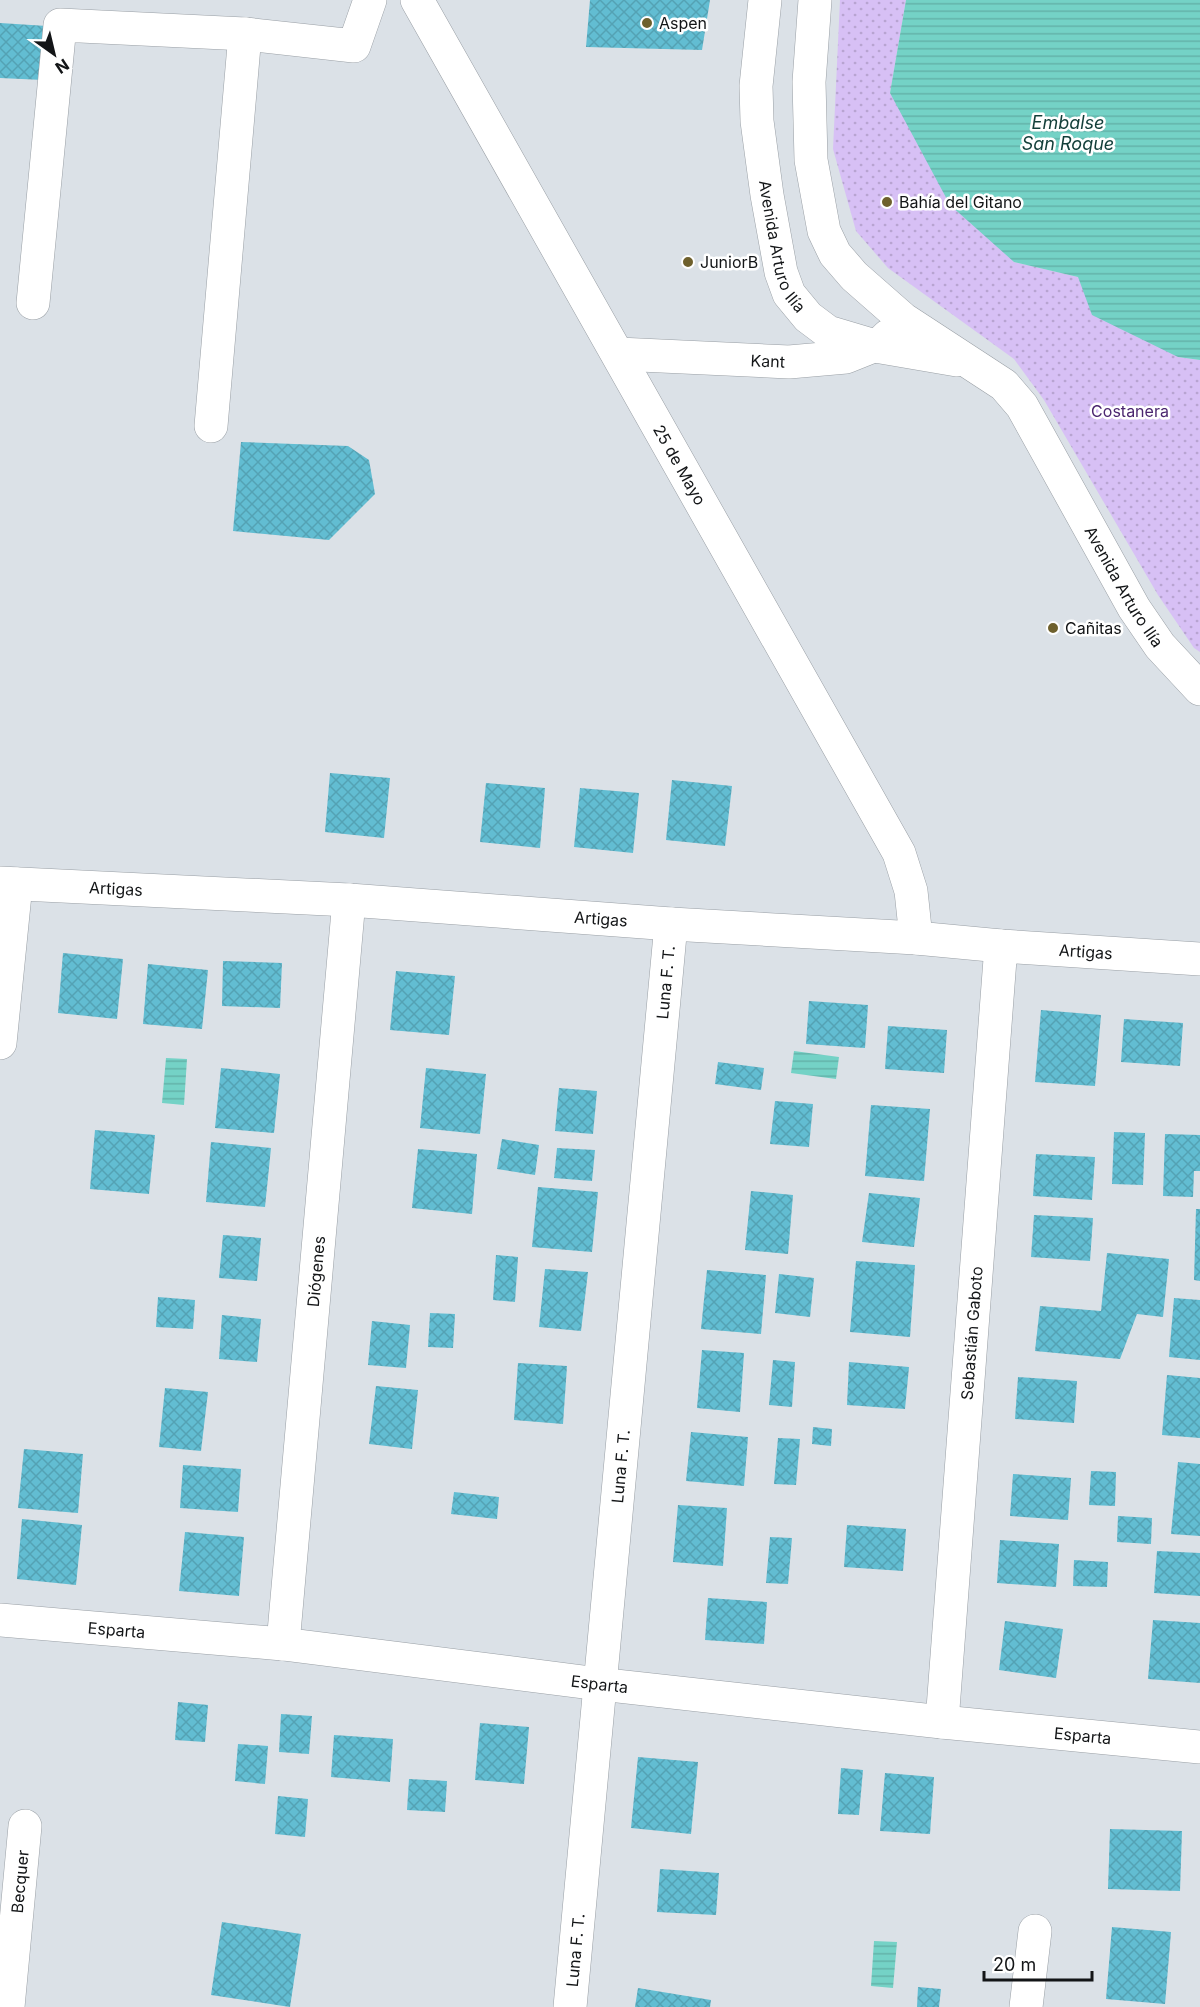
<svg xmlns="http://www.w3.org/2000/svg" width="1200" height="2007" viewBox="0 0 1200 2007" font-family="Inter,sans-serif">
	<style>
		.park { fill: url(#park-dots) }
		.water { fill: url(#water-rules) }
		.building { fill: url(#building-cross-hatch) }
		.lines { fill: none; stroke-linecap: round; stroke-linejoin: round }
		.minor-casing { stroke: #999fa5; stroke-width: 34 }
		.major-casing { stroke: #999fa5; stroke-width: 34 }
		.minor { stroke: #fff; stroke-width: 33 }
		.major { stroke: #fff; stroke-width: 33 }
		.poi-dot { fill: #6e602d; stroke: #fff; stroke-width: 2 }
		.labels { text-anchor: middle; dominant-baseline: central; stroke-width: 5; stroke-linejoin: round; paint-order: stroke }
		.poi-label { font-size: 16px; fill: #131517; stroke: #fff; text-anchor: start }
		.street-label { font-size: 16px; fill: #131517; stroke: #fff }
		.park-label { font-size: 16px; fill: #4b266f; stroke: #fff }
		.water-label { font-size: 18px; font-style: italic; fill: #123e39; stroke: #fff }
	</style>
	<defs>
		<pattern id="park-dots" width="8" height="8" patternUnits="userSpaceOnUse" patternTransform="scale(1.5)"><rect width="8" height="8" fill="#d7c0f5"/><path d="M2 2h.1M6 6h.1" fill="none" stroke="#b8a4d1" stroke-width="1.8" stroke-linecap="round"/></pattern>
		<pattern id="water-rules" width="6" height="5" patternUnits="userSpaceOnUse" patternTransform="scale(1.5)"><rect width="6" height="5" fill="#74d2c6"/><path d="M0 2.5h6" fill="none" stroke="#64b3a9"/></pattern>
		<pattern id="building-cross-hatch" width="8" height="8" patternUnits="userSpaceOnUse" patternTransform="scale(1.5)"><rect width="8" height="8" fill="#62bdd2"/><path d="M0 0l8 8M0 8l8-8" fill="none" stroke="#54a2b4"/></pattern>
	</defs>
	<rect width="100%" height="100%" fill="#dbe1e7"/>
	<path class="park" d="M840 0H906L890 93 1014 262 1078 277 1178 357 1200 360V652L1194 648 1158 595 1044 400 1014 359 888 268 856 231 833 149Z"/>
	<path class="water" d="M906 0H1200V360L1178 357 1092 315 1078 277 1014 262 950 205 890 93Z
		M794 1051 839 1057 836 1079 791 1073Z
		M166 1058 187 1059 184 1105 162 1103Z
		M874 1941 897 1942 893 1988 871 1986Z"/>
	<path class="building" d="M590 0H710L702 50 586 47Z
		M0 23 47 26 43 80 0 78Z
		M241 442 348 446 369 460 375 494 329 540 233 531Z
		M330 773 390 778 384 838 325 832Z
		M672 780 732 786 725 846 666 840Z
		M486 783 545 788 540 848 480 842Z
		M580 788 639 793 633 853 574 847Z
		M63 953 123 959 117 1019 58 1013Z
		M223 961 282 963 280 1008 222 1006Z
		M148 964 208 970 202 1029 143 1024Z
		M396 971 455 976 449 1035 390 1030Z
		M809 1001 868 1005 865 1048 806 1044Z
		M1041 1010 1101 1015 1095 1086 1035 1082Z
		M1124 1019 1183 1023 1180 1066 1121 1062Z
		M888 1026 947 1030 944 1073 885 1069Z
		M718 1062 764 1068 761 1090 715 1084Z
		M221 1068 280 1074 274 1133 215 1128Z
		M426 1068 486 1074 480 1134 420 1128Z
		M559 1088 597 1091 593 1134 555 1131Z
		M775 1101 813 1104 809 1147 770 1144Z
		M871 1105 930 1109 924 1181 865 1176Z
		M95 1130 155 1135 149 1194 90 1189Z
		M1114 1132 1145 1133 1143 1185 1112 1184Z
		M1165 1134 1200 1135V1171H1194L1193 1197 1163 1196Z
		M502 1139 539 1145 535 1175 497 1169Z
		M211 1142 271 1148 265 1207 206 1202Z
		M557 1148 595 1150 592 1181 554 1178Z
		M418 1149 477 1154 472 1214 412 1208Z
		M1036 1154 1095 1157 1092 1200 1033 1196Z
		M538 1187 598 1192 592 1252 532 1247Z
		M751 1191 793 1195 788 1254 745 1250Z
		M869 1193 920 1198 914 1247 862 1242Z
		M1196 1209H1200V1281L1194 1280Z
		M1034 1215 1093 1218 1090 1261 1031 1257Z
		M223 1235 261 1238 257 1281 219 1278Z
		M1107 1253 1169 1259 1163 1317 1137 1314 1120 1359 1035 1351 1040 1306 1101 1311Z
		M496 1255 518 1257 515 1302 493 1300Z
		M856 1261 915 1265 910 1337 850 1332Z
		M545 1269 588 1272 581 1331 539 1327Z
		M707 1270 766 1275 761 1334 701 1329Z
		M779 1274 814 1278 810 1317 775 1313Z
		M158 1297 195 1300 193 1329 156 1327Z
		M1174 1298 1200 1300V1360L1169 1357Z
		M430 1313 455 1314 453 1348 428 1347Z
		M222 1315 261 1319 257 1362 219 1359Z
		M372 1321 410 1325 406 1368 368 1365Z
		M702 1350 744 1353 740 1412 697 1408Z
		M773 1360 795 1362 792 1407 769 1405Z
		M849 1362 909 1367 905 1409 847 1405Z
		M518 1363 567 1366 563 1424 514 1420Z
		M1167 1375 1200 1378V1438L1162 1435Z
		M1018 1377 1077 1381 1074 1423 1015 1419Z
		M376 1386 418 1390 412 1449 369 1444Z
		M165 1388 208 1392 201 1451 159 1447Z
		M813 1427 832 1429 831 1446 812 1444Z
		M691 1432 748 1437 744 1486 686 1481Z
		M778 1438 800 1439 796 1485 774 1484Z
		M24 1449 83 1454 78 1513 18 1508Z
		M1178 1462 1200 1464V1536L1171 1534Z
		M183 1465 241 1469 238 1512 180 1508Z
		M1091 1471 1116 1472 1115 1506 1089 1505Z
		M1013 1474 1071 1478 1068 1520 1010 1516Z
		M454 1492 499 1497 497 1519 451 1514Z
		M678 1505 727 1508 723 1566 673 1562Z
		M1118 1516 1152 1518 1151 1544 1117 1542Z
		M22 1519 82 1525 76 1585 17 1579Z
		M847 1525 906 1529 903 1571 844 1567Z
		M185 1532 244 1537 239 1596 179 1591Z
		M770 1537 792 1538 788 1584 766 1583Z
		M1000 1540 1059 1544 1056 1587 997 1583Z
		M1157 1551 1200 1553V1596L1154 1593Z
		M1074 1560 1108 1562 1107 1587 1073 1586Z
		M708 1598 767 1602 764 1644 705 1640Z
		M1153 1620 1200 1623V1683L1148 1679Z
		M1005 1621 1063 1629 1056 1678 999 1670Z
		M178 1702 208 1705 205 1742 175 1740Z
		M281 1714 312 1716 309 1754 279 1752Z
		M480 1723 529 1727 524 1784 475 1780Z
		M334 1735 393 1739 390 1782 331 1777Z
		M238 1744 268 1746 265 1784 235 1781Z
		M638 1757 698 1762 691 1834 631 1828Z
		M841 1768 863 1770 859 1815 838 1814Z
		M885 1773 934 1777 930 1834 880 1831Z
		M409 1779 447 1781 445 1812 407 1810Z
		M278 1796 308 1799 305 1837 275 1834Z
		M1110 1829 1182 1831 1180 1891 1108 1889Z
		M660 1869 719 1873 716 1915 657 1912Z
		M222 1922 301 1934 290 2007 211 1995Z
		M1112 1927 1171 1932 1165 2004 1106 1999Z
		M918 1987 941 1989 939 2007H917Z
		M638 1988 711 2000 710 2007H635Z"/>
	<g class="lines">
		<g class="minor-casing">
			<g id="minor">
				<path id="s1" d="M417 0 899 853 911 891 916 938"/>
				<path d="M33 303 60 25 245 34 354 46 370 0"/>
				<path id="s2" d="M618 354 789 362 846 357 881 343 888 336"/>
				<path d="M211 426 245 34"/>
				<path id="s3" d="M0 883 349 900 671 924 916 938 1001 946 1200 959"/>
				<path d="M0 1043 16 884"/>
				<path id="s4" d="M0 1620 283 1644 599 1684 942 1722 1200 1747"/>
				<path id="s5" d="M283 1644 349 900"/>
				<path id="s6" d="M942 1722 1001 946"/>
				<path id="s7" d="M8 2007 25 1826"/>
				<path id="s8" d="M570 2007 671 924"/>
				<path d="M1026 2007 1035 1931"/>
			</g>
		</g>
		<g class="major-casing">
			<g id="major">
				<path id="s9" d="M765 0 756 86 757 121 767 195 781 272 789 294 808 317 828 332 875 346 957 360"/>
				<path id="s10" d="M815 0 809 82 811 160 824 231 835 254 854 276 903 319 1004 385 1022 406 1134 608 1160 646 1200 689"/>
			</g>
		</g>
		<use href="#minor" class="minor"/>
		<use href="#major" class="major"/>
	</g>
	<g class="poi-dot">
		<circle cx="647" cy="23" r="6"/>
		<circle cx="887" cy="202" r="6"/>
		<circle cx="688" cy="262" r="6"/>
		<circle cx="1053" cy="628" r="6"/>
	</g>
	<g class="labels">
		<g class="poi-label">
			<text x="659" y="23">Aspen</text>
			<text x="899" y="202">Bahía del Gitano</text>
			<text x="700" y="262">JuniorB</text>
			<text x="1065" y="628">Cañitas</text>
		</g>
		<g class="street-label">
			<text stroke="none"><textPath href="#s9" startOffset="250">Avenida Arturo Ilía</textPath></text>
			<text stroke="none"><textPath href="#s2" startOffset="150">Kant</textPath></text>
			<text stroke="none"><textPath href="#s1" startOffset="534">25 de Mayo</textPath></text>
			<text stroke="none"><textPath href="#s10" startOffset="708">Avenida Arturo Ilía</textPath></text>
			<text stroke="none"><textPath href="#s3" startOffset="116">Artigas</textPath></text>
			<text stroke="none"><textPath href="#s3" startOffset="602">Artigas</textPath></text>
			<text stroke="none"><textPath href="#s3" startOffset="1088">Artigas</textPath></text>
			<text stroke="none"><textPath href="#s8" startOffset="1029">Luna F. T.</textPath></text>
			<text stroke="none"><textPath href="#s5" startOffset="374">Diógenes</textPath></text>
			<text stroke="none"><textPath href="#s6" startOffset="390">Sebastián Gaboto</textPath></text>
			<text stroke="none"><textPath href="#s8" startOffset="543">Luna F. T.</textPath></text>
			<text stroke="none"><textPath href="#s4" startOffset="117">Esparta</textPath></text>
			<text stroke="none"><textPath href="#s4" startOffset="603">Esparta</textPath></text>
			<text stroke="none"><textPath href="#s4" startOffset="1089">Esparta</textPath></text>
			<text stroke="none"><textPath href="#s7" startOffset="126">Becquer</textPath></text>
			<text stroke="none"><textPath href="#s8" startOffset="57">Luna F. T.</textPath></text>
		</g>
		<g class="park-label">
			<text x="1130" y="411">Costanera</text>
		</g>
		<g class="water-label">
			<text x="1068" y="122">Embalse<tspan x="1068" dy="21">San Roque</tspan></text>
		</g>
	</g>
	<g transform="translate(54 54) rotate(146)" stroke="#ffffff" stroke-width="4.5" paint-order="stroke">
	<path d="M0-4.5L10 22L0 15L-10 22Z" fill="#131517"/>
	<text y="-9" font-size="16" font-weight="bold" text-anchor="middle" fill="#131517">N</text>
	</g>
	<path d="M984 1971v9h108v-9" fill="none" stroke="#131517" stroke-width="3"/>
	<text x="993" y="1971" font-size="18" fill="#131517" stroke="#ffffff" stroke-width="4.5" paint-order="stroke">20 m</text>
</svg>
